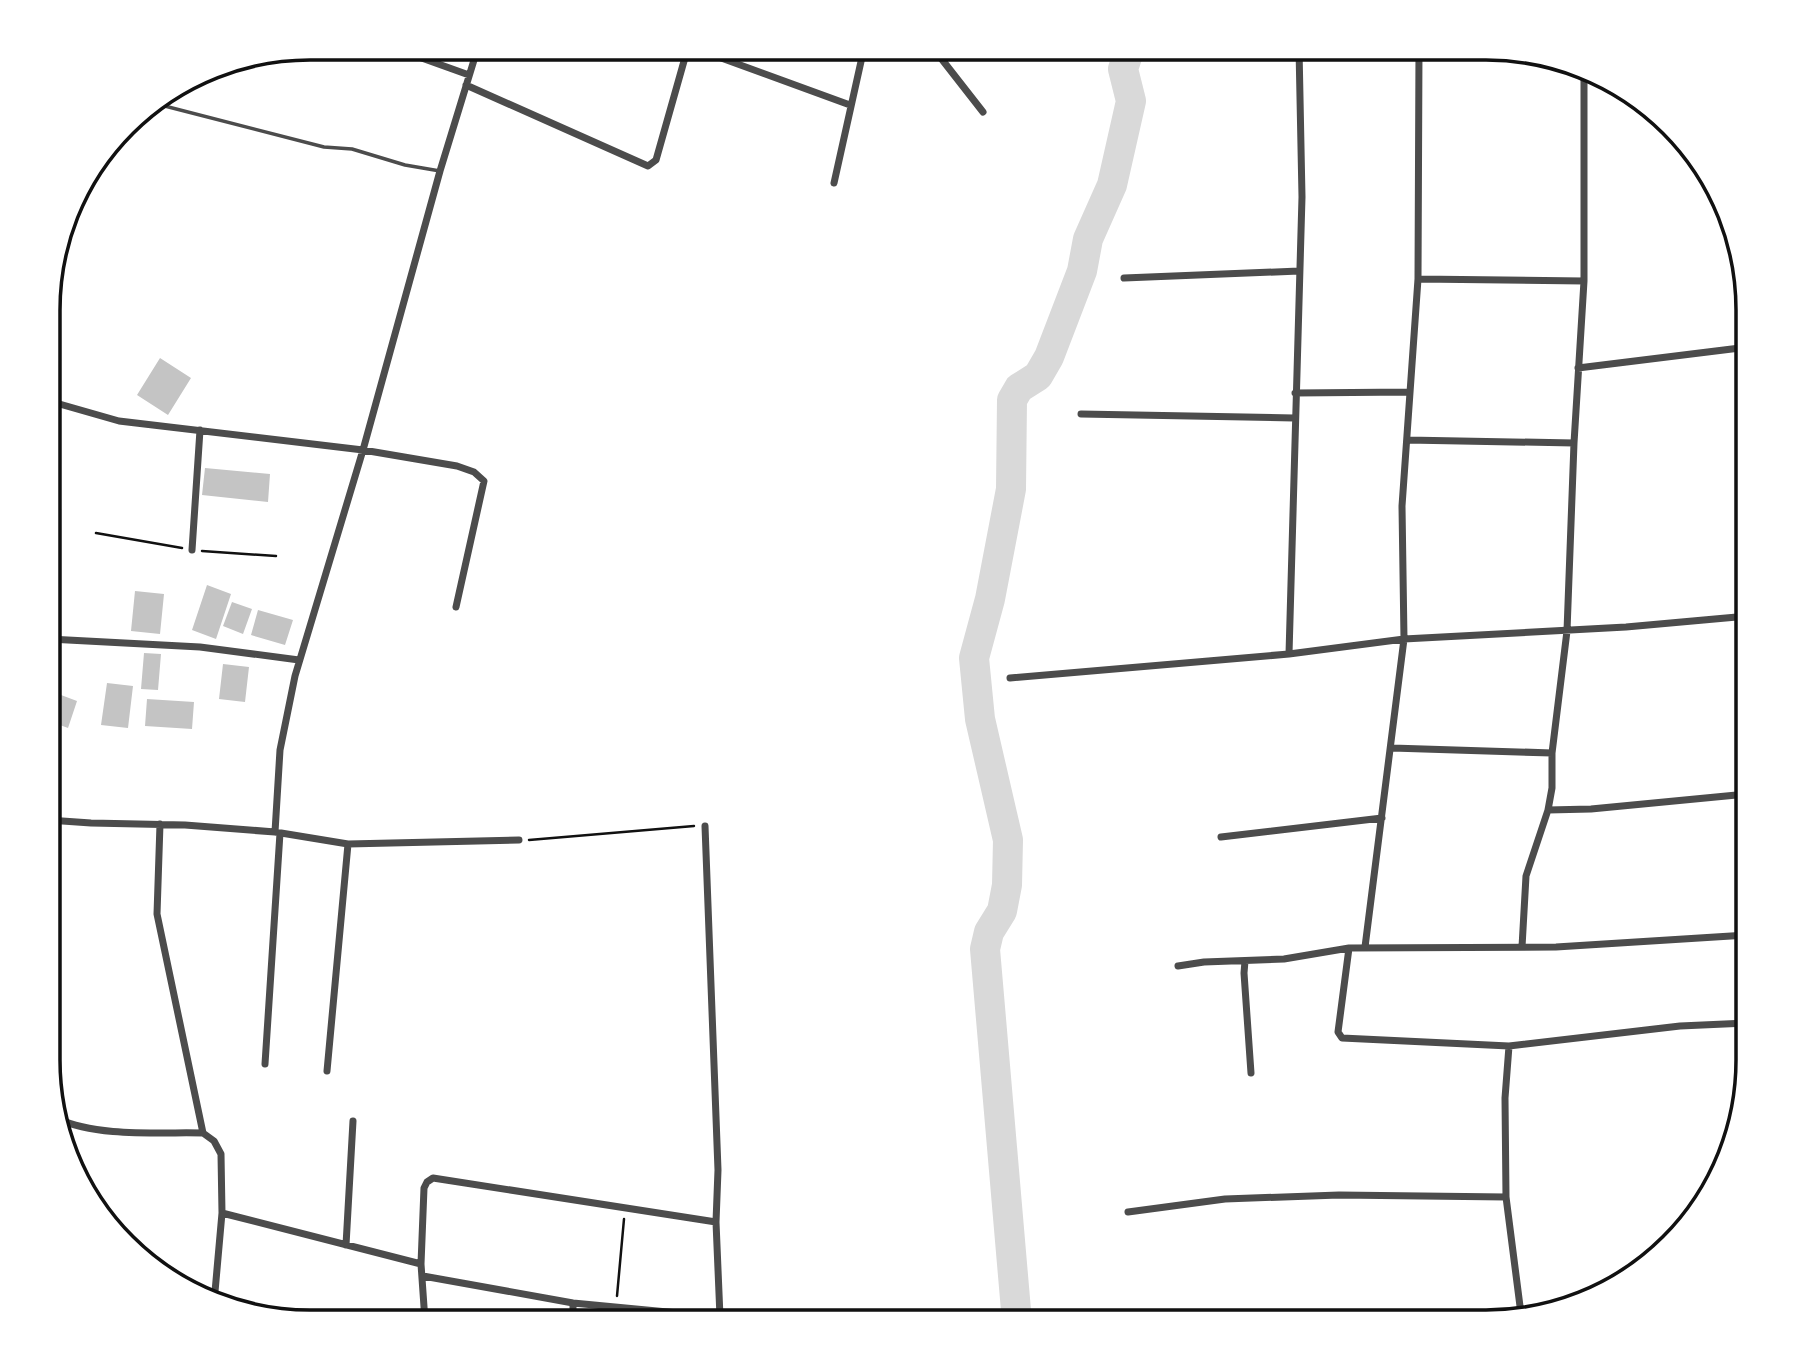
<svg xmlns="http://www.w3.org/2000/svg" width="1795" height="1369" viewBox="0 0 1795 1369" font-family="'Fira Sans Condensed',sans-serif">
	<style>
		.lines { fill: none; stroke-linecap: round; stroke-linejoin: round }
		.river { stroke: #d9d9d9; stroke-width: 30 }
		.building { fill: #c4c4c4 }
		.path { stroke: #111; stroke-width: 2.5 }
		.service { stroke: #4c4c4c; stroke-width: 3.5 }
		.minor { stroke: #4c4c4c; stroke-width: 7 }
		.rim { fill: none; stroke: #111; stroke-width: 3.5 }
	</style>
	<rect width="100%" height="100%" fill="#fff"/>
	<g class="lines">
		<path class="river" d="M1017 1322 985 949 989 932 1002 911 1007 885 1008 840 980 719 974 658 990 599 1011 489 1012 400 1019 388 1038 376 1049 357 1082 271 1088 239 1112 185 1131 101 1123 69 1130 48"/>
	</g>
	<path class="building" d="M160 358 191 378 168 415 137 395Z
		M205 468 270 474 268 502 202 495Z
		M207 585 231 594 216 639 192 630Z
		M135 591 164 594 160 634 131 631Z
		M232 602 252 609 243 634 223 626Z
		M258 610 293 620 285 645 251 635Z
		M144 653 161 654 158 690 141 689Z
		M223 664 249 667 245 702 219 699Z
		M107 683 133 686 128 728 101 725Z
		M53 692 77 701 68 728 49 721V704Z
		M147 699 194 702 192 729 145 726Z"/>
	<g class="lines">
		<path class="path" d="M96 533 182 548
			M202 551 276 556
			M529 840 694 826
			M617 1296 624 1219"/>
		<path class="service" d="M153 103 324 147 352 149 405 165 440 171"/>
		<path class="minor" d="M391 47 469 75
			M691 47 850 105
			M933 48 983 112
			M1584 67V281L1574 443 1567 631 1552 753V788L1548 810 1591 809 1747 794
			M466 85 648 166 656 160 688 47
			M834 183 864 48
			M1124 278 1299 271
			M1418 279 1584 281
			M1578 368 1748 347
			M1295 393 1409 392
			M49 401 119 421 363 450 457 466 474 472 484 481 456 607
			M1081 414 1294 418
			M1407 440 1574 443
			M192 550 200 430
			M49 639 200 647 299 660
			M1289 654 1302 197 1299 48
			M1010 678 1289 654 1404 639 1626 627 1748 616
			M1392 748 1552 753
			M48 820 91 823 185 825 275 832 348 844 519 840
			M160 824 157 914 203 1133
			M705 826 718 1170 716 1222 720 1317
			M275 832 280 750 295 676 363 450 440 171 478 47
			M1221 837 1382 818
			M1365 947 1404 639 1402 506 1418 279 1419 48
			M1522 947 1526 876 1548 810
			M1349 948 1338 1032 1342 1038 1509 1046
			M1245 961 1244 973 1251 1073
			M1178 966 1204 962 1284 959 1349 948 1556 947 1747 935
			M265 1064 280 833
			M327 1071 348 844
			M59 1119C95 1137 162 1132 203 1133L214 1141 221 1154 222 1213 214 1303
			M1128 1212 1225 1199 1339 1195 1506 1197
			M222 1213 421 1264 425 1321
			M346 1245 353 1121
			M421 1264 424 1188 427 1182 433 1178 716 1222
			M423 1276 573 1303 720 1317V1321
			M573 1303V1321
			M1521 1314 1506 1197 1505 1098 1509 1046 1680 1026 1747 1023"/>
	</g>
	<path d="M0 0H1795V1369H0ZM310 60H1486A250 250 0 0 1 1736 310V1060A250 250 0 0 1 1486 1310H310A250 250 0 0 1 60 1060V310A250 250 0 0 1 310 60Z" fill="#fff" fill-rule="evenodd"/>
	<path class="rim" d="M310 60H1486A250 250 0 0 1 1736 310V1060A250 250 0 0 1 1486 1310H310A250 250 0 0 1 60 1060V310A250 250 0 0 1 310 60Z"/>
</svg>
